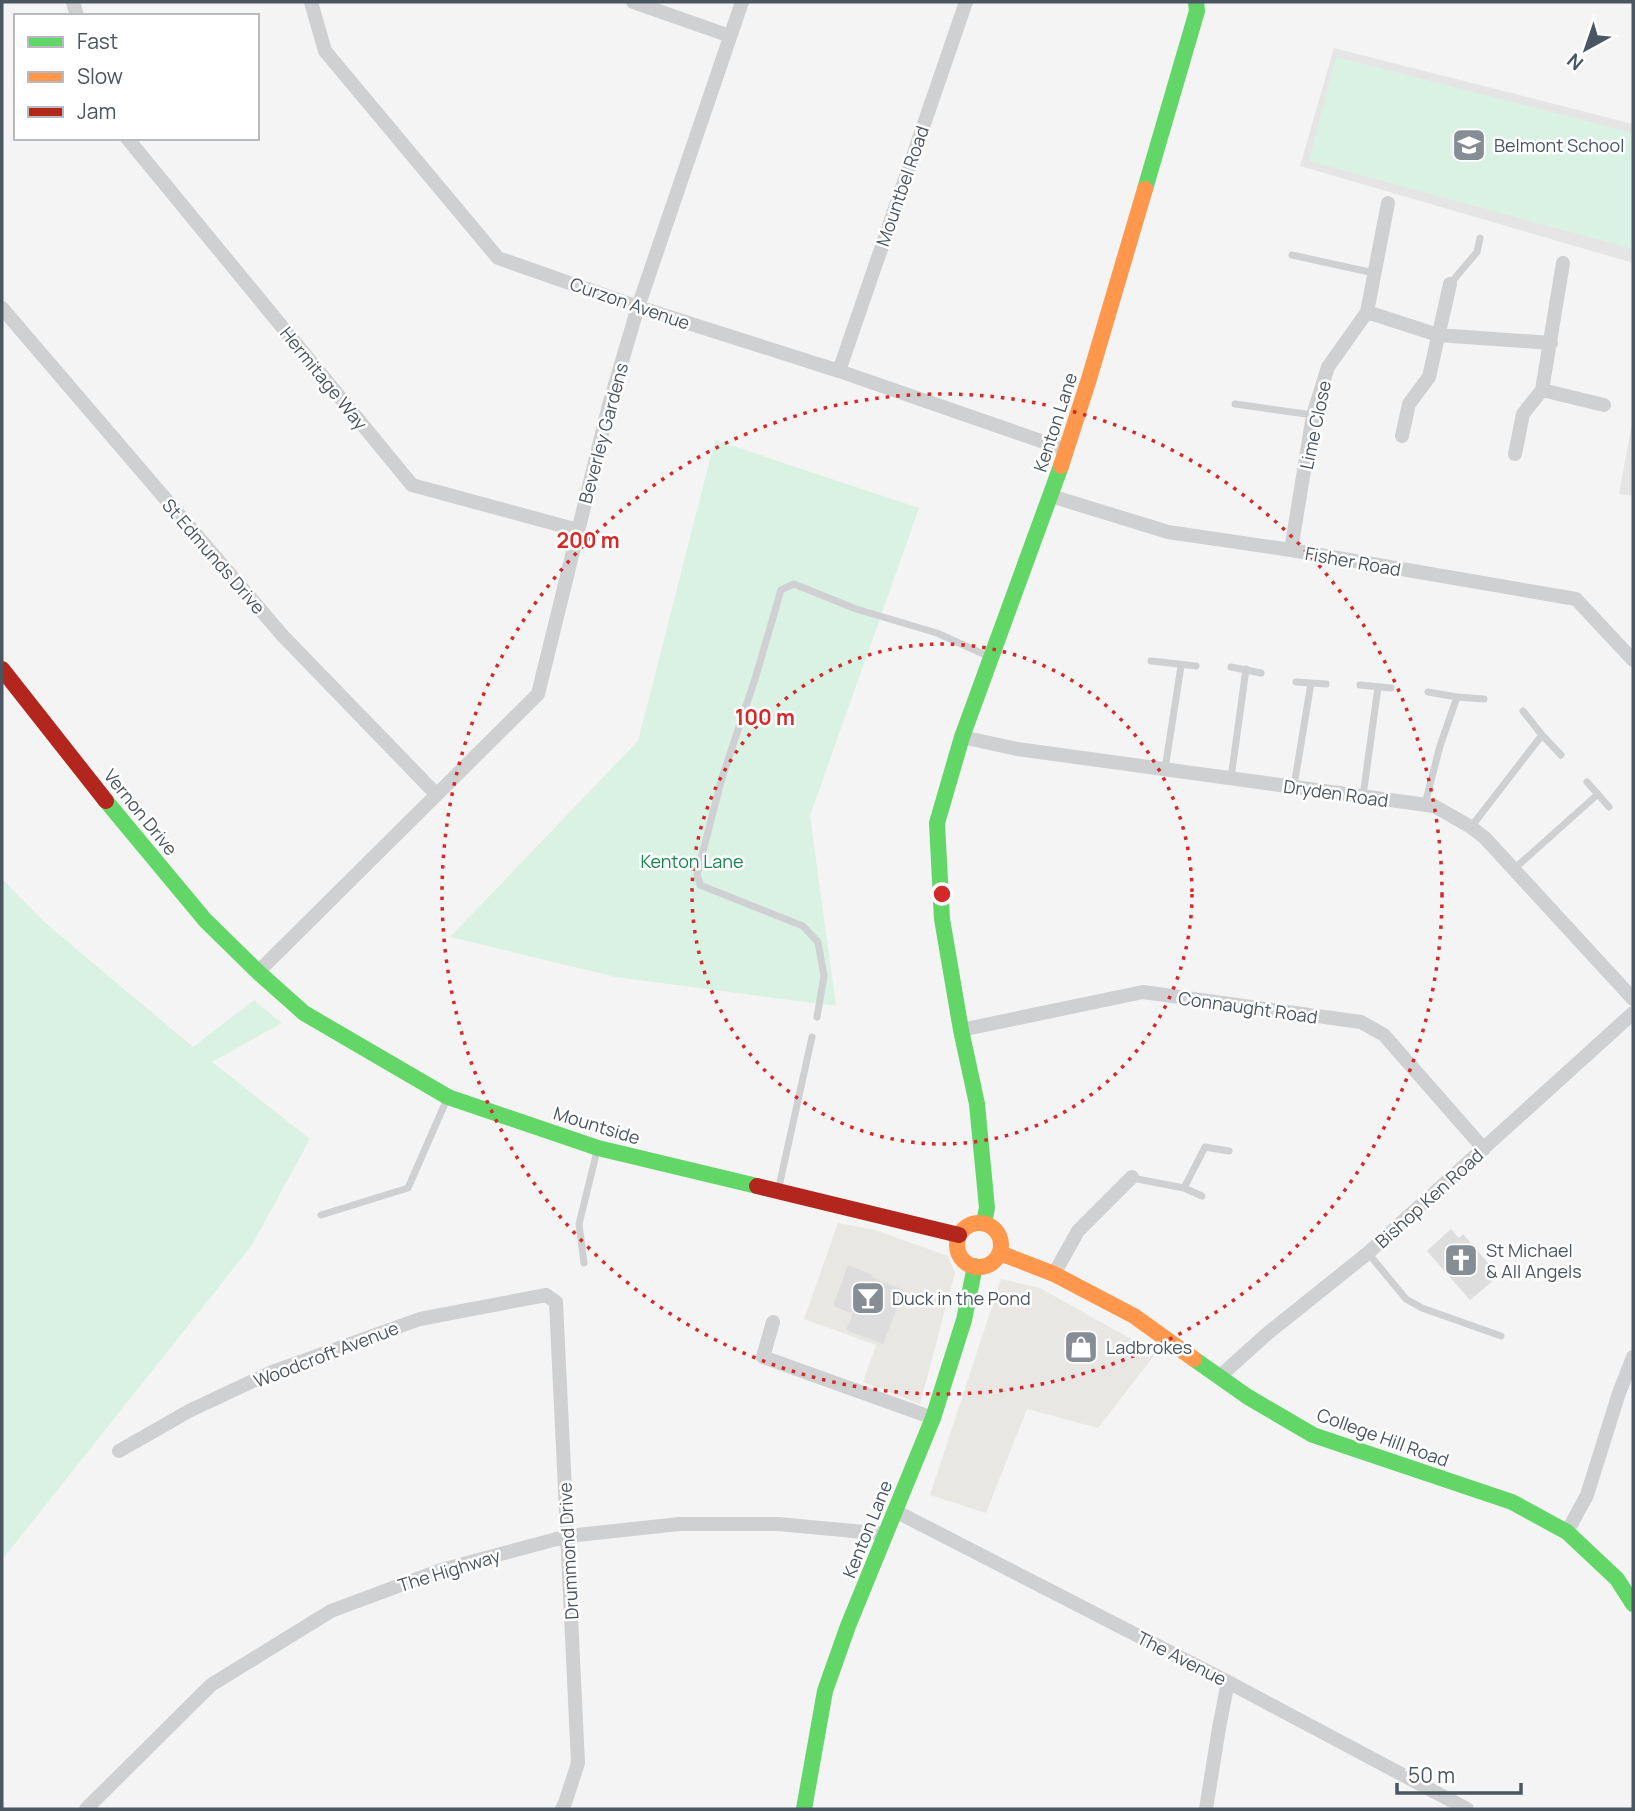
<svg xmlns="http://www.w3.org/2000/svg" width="1635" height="1811" viewBox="0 0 1635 1811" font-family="Manrope,sans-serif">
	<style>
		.commercial { fill: #e8e7e3 }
		.education { fill: #e6e5e6 }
		.green { fill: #d9f2e3 }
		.building { fill: #ddddde }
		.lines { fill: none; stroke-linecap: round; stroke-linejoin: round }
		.lane { stroke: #ced0d2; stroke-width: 7 }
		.street { stroke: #ced0d2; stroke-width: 14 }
		.fast { stroke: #63d668; stroke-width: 16 }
		.slow { stroke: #ff974d; stroke-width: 16 }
		.jam { stroke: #b3261e; stroke-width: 16 }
		.ring { fill: none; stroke: #d62828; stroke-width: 3.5; stroke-dasharray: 3.5 7 }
		.labels { text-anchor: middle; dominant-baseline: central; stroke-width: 5; stroke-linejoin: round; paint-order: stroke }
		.poi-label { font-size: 18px; fill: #4a5661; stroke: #fff; text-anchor: start }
		.street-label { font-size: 18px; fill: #4a5661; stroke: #fff }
		.park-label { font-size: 18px; fill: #17864f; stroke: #fff }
		.centre { fill: #d62828; stroke: #fff; stroke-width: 3.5 }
		.ring-label { font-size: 21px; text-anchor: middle; font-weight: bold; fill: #d62828; stroke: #fff; stroke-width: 5; stroke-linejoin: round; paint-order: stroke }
	</style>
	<rect width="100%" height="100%" fill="#f4f4f4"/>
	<path class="commercial" d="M838 1223 875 1230 948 1256 955 1273 920 1404 863 1382 876 1345 804 1319Z
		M1001 1279 1040 1288 1156 1353 1098 1428 1027 1409 986 1513 930 1495Z"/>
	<path class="education" d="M1334 48 1633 124V263L1300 166Z
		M1633 417V496L1619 494Z"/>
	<path class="green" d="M1336 57 1633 133V249L1309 161Z
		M715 440 919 508 810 816 836 1006 616 977 450 937 638 741Z
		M2 879 43 921 193 1047 254 1000 282 1023 212 1062 310 1139 252 1245 2 1560Z"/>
	<path class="building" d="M1451 1229 1459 1238 1463 1234 1494 1270 1490 1273 1495 1279 1470 1300 1427 1251Z
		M848 1265 871 1274 873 1278 904 1290 883 1344 846 1330 853 1314 833 1306Z"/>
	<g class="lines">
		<path class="lane" d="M1292 255 1374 273
			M1450 284 1477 252 1480 238
			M1235 404 1313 415
			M1151 661 1196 666
			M1231 667 1261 673
			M1296 682 1326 684
			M1360 685 1391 688
			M1428 692 1457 697 1484 699
			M1523 711 1542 735 1561 755
			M1165 769 1181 666
			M1231 778 1246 669
			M1587 782 1609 807
			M1294 786 1311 683
			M1363 796 1378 687
			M1425 804 1440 746 1457 697
			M1471 827 1542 735
			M1514 869 1598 794
			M817 1017 824 976 818 942 803 926 700 885 697 874 722 778 755 679 781 590 794 584 856 609 937 633 990 657
			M1132 1178 1184 1188 1205 1147 1229 1151
			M1184 1188 1202 1196
			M778 1191 812 1037
			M321 1215 408 1188 447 1099
			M1368 1253 1406 1299 1422 1308 1501 1336
			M584 1263 579 1224 597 1151"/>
		<path class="street" d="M73 2 77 16
			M311 2 325 51 498 258 638 307 839 371 1067 450
			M633 2 730 36
			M127 138 412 485 578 530
			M2 308 283 636 436 794
			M1367 312 1438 335 1551 343
			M839 371 966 2
			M1542 390 1604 405
			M1402 436 1409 404 1429 377 1450 284
			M1515 454 1523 414 1542 390 1563 263
			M1051 496 1168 532 1291 550 1576 599 1633 660
			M1291 550 1313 415 1328 367 1367 312 1388 203
			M962 737 1017 749 1434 806 1471 827 1485 838 1633 999
			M258 972 538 694 609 405 638 307 742 2
			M961 1030 1143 992 1361 1022 1384 1035 1484 1149
			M1054 1274 1078 1231 1132 1177
			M773 1322 763 1357 933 1418
			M1219 1377 1268 1333 1368 1253 1633 1013
			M119 1451 189 1411 272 1372 420 1319 546 1295 556 1302 578 1763 565 1803 562 1809
			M895 1511 1228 1682 1467 1809
			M1567 1532 1587 1495 1619 1393 1633 1357
			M86 1809 211 1685 331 1611 441 1570 568 1536 679 1524H778L886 1534
			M1206 1809 1219 1728 1228 1682"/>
		<path class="fast" d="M1145 189 1197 11 1196 2
			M106 801 205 920 258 972 304 1013 448 1097 598 1148 757 1186
			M984 1223 987 1208 977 1104 961 1030 942 919 937 823 962 737 1061 466
			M1194 1359 1248 1397 1313 1435 1512 1502 1567 1532 1617 1579 1633 1604
			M804 1809 825 1691 848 1626 933 1418 964 1320 975 1266"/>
		<path class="slow" d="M1061 466 1089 379 1145 189
			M957 1245a22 22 0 1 1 44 0a22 22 0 1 1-44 0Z
			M1000 1253 1054 1274 1134 1316 1194 1359"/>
		<path class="jam" d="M2 669 106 801
			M757 1186 959 1235"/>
	</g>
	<g class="ring">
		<circle cx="942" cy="894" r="250"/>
		<circle cx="942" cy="894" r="500"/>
	</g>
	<defs>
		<g id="school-square" transform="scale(1.75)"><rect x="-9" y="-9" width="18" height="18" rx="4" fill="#868d94" stroke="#fff"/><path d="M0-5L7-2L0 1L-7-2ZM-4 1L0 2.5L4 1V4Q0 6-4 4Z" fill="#fff"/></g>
		<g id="church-square" transform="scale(1.75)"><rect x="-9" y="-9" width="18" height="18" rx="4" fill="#868d94" stroke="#fff"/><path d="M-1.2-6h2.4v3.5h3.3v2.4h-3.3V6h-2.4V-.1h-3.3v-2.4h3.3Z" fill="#fff"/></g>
		<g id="bar-square" transform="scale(1.75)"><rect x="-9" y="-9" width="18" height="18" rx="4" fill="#868d94" stroke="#fff"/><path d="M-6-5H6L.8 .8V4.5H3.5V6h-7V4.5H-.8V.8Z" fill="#fff"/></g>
		<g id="shop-square" transform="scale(1.75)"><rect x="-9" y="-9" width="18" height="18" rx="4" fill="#868d94" stroke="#fff"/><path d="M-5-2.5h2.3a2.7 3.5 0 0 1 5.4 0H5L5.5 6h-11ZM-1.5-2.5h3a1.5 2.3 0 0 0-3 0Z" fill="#fff"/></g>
	</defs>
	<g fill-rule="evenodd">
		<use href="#school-square" x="1469" y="145"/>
		<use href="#church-square" x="1461" y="1260"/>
		<use href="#bar-square" x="868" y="1298"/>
		<use href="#shop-square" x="1081" y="1347"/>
	</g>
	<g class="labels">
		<g class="poi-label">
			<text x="1494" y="145">Belmont School</text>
			<text x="1486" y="1250">St Michael<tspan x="1486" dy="21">&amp; All Angels</tspan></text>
			<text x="892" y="1298">Duck in the Pond</text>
			<text x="1106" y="1347">Ladbrokes</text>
		</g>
		<g class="street-label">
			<text transform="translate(902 186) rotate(-71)">Mountbel Road</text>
			<text transform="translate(630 303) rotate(19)">Curzon Avenue</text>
			<text transform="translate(324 378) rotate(51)">Hermitage Way</text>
			<text transform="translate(1055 422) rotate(-72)">Kenton Lane</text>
			<text transform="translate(1315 425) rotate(-78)">Lime Close</text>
			<text transform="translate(603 433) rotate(-75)">Beverley Gardens</text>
			<text transform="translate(214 556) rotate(49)">St Edmunds Drive</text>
			<text transform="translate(1353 561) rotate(10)">Fisher Road</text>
			<text transform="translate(1336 793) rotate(8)">Dryden Road</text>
			<text transform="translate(141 812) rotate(51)">Vernon Drive</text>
			<text transform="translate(1248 1007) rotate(8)">Connaught Road</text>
			<text transform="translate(597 1125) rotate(17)">Mountside</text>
			<text transform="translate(1429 1198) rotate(-42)">Bishop Ken Road</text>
			<text transform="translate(326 1354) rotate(-21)">Woodcroft Avenue</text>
			<text transform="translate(1383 1437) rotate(20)">College Hill Road</text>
			<text transform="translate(867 1529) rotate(-68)">Kenton Lane</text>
			<text transform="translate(568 1551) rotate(-93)">Drummond Drive</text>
			<text transform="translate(449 1570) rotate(-17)">The Highway</text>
			<text transform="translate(1182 1658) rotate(27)">The Avenue</text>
		</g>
		<g class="park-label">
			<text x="692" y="861">Kenton Lane</text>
		</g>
	</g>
	<circle cx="942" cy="894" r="10" class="centre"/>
	<g class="ring-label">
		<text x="588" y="548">200 m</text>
		<text x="765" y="725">100 m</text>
	</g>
	<rect width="1635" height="1811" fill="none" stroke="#4a5661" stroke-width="7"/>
	<rect x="14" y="14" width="245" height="126" fill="#ffffff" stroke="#b7bbc0" stroke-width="2"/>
	<rect x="28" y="37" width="35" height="10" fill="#63d668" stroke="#b7bbc0" stroke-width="2"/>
	<text x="77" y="49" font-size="21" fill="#4a5661">Fast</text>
	<rect x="28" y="72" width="35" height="10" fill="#ff974d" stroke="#b7bbc0" stroke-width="2"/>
	<text x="77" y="84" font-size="21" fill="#4a5661">Slow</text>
	<rect x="28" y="107" width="35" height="10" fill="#b3261e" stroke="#b7bbc0" stroke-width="2"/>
	<text x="77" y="119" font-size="21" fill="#4a5661">Jam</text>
	<g transform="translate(1586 49) rotate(220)" stroke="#ffffff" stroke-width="5" paint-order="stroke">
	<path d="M0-5L12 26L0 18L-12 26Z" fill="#4a5661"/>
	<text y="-10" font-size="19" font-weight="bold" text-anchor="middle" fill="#4a5661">N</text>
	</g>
	<path d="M1397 1783v10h124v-10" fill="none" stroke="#4a5661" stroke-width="3.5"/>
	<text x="1408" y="1783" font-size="21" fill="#4a5661" stroke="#ffffff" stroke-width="5" paint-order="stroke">50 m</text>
</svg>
